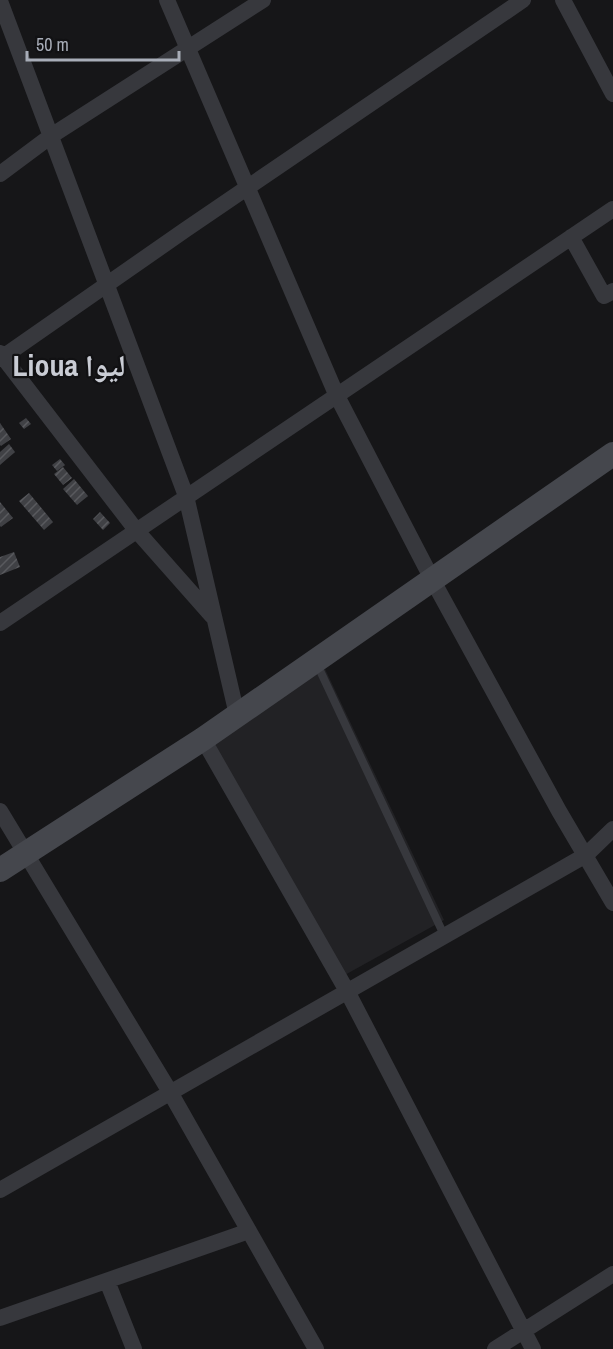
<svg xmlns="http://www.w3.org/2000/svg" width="613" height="1349" viewBox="0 0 613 1349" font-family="'Archivo Narrow','Noto Naskh Arabic',sans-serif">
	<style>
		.built { fill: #222225 }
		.building { fill: url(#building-hatch) }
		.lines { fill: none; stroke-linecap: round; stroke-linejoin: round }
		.service { stroke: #37383d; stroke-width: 8 }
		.minor { stroke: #37383d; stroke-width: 16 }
		.secondary { stroke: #45474d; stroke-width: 24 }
		.labels { text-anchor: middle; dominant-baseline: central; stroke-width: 4.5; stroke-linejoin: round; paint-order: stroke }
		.town-label { font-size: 30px; font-weight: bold; fill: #c9ccd4; stroke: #111113 }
	</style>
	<defs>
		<pattern id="building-hatch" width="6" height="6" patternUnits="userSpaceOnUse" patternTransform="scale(1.5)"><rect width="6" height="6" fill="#404145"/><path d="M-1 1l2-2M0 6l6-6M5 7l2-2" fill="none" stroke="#595a5e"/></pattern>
	</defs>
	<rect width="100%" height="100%" fill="#161618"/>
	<path class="built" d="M325 669 444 920 343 976 210 740Z"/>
	<path class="building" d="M26 418 31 424 24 429 19 423Z
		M0 423 11 439 1 446 0 445Z
		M9 444 15 452 0 465V452Z
		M60 459 65 465 57 471 52 465Z
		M63 467 72 478 63 485 54 474Z
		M74 479 88 496 77 505 63 489Z
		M29 493 53 522 44 530 19 501Z
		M0 502 13 518 1 527 0 526Z
		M100 512 110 523 103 530 93 519Z
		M14 552 20 567 0 575V557Z"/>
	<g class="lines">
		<path class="service" d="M316 662 444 935"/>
		<path class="minor" d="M167 0 336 394 432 579 559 811 613 903
			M563 0 613 94
			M0 1 186 496 237 715
			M0 174 51 136 263 0
			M571 237 604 296 613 291
			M0 353 136 530 212 616
			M0 359 185 230 523 0
			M0 623 613 209
			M203 739 347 991 533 1349
			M0 811 170 1092 316 1349
			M0 1190 586 855 613 829
			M107 1281 134 1349
			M0 1318 249 1231
			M495 1349 613 1274"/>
		<path class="secondary" d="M0 870 203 739 613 454"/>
	</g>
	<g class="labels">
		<g class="town-label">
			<text x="69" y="365">Lioua ليوا</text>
		</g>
	</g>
	<path d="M27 51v9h152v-9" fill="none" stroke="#a8adb8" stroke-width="3"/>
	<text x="36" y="51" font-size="18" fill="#a8adb8" stroke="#111113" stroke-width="4.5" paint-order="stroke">50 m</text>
</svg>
